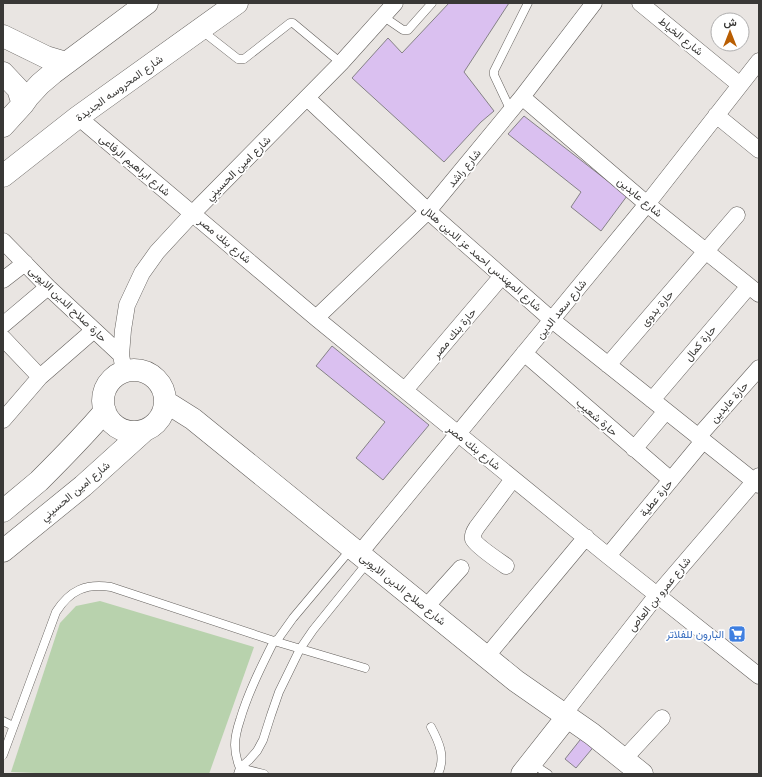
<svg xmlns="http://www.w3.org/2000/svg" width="762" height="777" viewBox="0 0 762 777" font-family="Inter,Vazirmatn,sans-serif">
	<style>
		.green { fill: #b8d2ad }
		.building { fill: #dac0f0; stroke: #858286 }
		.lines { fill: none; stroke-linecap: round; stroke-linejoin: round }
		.lane-casing { stroke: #64605d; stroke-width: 9 }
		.street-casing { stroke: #64605d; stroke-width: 17 }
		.secondary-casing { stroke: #64605d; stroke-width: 23 }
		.lane { stroke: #fff; stroke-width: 8 }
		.street { stroke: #fff; stroke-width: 16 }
		.secondary { stroke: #fff; stroke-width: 22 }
		.labels { text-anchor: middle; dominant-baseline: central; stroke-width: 3.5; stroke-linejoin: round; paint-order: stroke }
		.street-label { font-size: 11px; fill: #393836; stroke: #fff }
		.shop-label { font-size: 11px; fill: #366cbe; stroke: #fff; text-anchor: end }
	</style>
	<rect width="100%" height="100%" fill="#e9e5e2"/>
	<path class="green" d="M100 601 254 647 209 774H60L11 772 60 623 76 606Z"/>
	<path class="building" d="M449 3H509L464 72 494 111 481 122 444 162 352 78 388 38 402 53Z
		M524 116 627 196 601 231 571 207 581 192 508 134Z
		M332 346 429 425 383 480 356 458 385 422 316 366Z
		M584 735 596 744 576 768 565 759Z"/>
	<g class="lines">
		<g class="lane-casing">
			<path id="lane" d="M384 17 403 30H408L432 3
				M201 30 238 59H244L290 23H293L341 63
				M511 111 494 75V71L528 3
				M3 721 13 726
				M431 727C439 742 446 757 438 774
				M3 755 56 612C70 590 86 583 111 587L274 641 365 668
				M531 763 548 774
				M240 768C237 761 235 753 235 745 235 736 237 729 240 720 248 693 261 667 274 641L278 639 293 618 351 549
				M240 768 264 774
				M238 774 240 768 249 760 257 751 263 740 271 715 279 692 300 649 313 630 368 562"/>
		</g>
		<g class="street-casing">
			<path id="street" d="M640 3 740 85
				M522 97 647 204 759 294
				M307 98 428 211 552 320 759 485
				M716 115 759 150
				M78 117 316 318 608 556 759 676
				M3 241 48 287 121 355 124 371
				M3 280 25 263
				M316 318 428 211 522 97 594 3
				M3 325 48 287
				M3 338 40 377
				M524 353 671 480
				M121 355 123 330 127 305 142 273 157 252 193 213 341 63 395 3
				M608 365 737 215
				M405 390 502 276
				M652 400 749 286
				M3 420 40 377 94 330
				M698 437 759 368
				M634 449 666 411
				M359 554 647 204 759 61
				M608 556 703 441
				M506 566C499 561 476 546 473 539 472 534 475 530 477 527L513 479
				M425 608 461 568
				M486 657 586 537
				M564 714 657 595 759 476
				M624 759 662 718"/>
		</g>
		<g class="secondary-casing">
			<path id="secondary" d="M3 36 46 57 66 63
				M3 73 18 89 23 104
				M3 126 23 104 28 97 40 84 53 73 147 3
				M3 176 78 117 237 3
				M103 401a31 31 0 1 1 62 0a31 31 0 1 1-62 0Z
				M166 402 193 419 516 681 592 734 642 774
				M3 511C15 501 27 491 39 481 62 458 84 436 105 411
				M3 551 83 486 145 430
				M522 774 567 717"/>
		</g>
		<use href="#lane" class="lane"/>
		<use href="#street" class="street"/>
		<use href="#secondary" class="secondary"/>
	</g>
	<defs>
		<g id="supermarket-square" transform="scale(0.9)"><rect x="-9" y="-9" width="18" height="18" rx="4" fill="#3f7fe0" stroke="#fff"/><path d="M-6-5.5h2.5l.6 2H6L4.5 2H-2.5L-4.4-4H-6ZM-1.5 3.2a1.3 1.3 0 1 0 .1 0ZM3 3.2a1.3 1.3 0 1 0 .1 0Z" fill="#fff"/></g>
	</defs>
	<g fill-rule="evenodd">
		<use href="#supermarket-square" x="737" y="634"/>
	</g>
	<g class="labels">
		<g class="street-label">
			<text transform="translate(681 36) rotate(39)">شارع الخياط</text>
			<text transform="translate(119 88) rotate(-36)">شارع المحروسه الجديدة</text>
			<text transform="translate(135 165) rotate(40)">شارع ابراهيم الرفاعى</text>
			<text transform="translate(238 168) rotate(-45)">شارع امين الحسيني</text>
			<text transform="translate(464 168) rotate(-51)">شارع راشد</text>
			<text transform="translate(640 197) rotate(40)">شارع عابدين</text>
			<text transform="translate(225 240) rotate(40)">شارع بنك مصر</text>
			<text transform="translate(482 258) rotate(41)">شارع المهندس احمد عز الدين هلال</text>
			<text transform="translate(68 304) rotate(44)">حارة صلاح الدين الايوبى</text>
			<text transform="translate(657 308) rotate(-49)">حارة بدوى</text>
			<text transform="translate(561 309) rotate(-51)">شارع سعد الدين</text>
			<text transform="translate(454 333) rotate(-50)">حارة بنك مصر</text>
			<text transform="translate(700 343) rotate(-50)">حارة كمال</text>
			<text transform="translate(729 402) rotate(-48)">حارة عابدين</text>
			<text transform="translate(597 417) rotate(41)">حارة شعيب</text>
			<text transform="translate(474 447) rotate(39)">شارع بنك مصر</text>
			<text transform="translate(75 491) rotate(-40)">شارع امين الحسيني</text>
			<text transform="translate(656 498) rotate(-50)">حارة عطية</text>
			<text transform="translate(403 589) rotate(39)">شارع صلاح الدين الايوبى</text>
			<text transform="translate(659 594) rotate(-51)">شارع عمرو بن العاص</text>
		</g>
		<g class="shop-label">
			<text x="724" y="634">البارون للفلاتر</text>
		</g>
	</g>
	<rect width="762" height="777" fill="none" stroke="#393836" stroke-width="8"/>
	<g transform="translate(730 32)"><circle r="19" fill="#ffffff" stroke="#b0afaf"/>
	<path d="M0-3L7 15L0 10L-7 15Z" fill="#b95e02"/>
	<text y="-6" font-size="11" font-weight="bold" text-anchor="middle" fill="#393836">ش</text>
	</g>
</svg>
